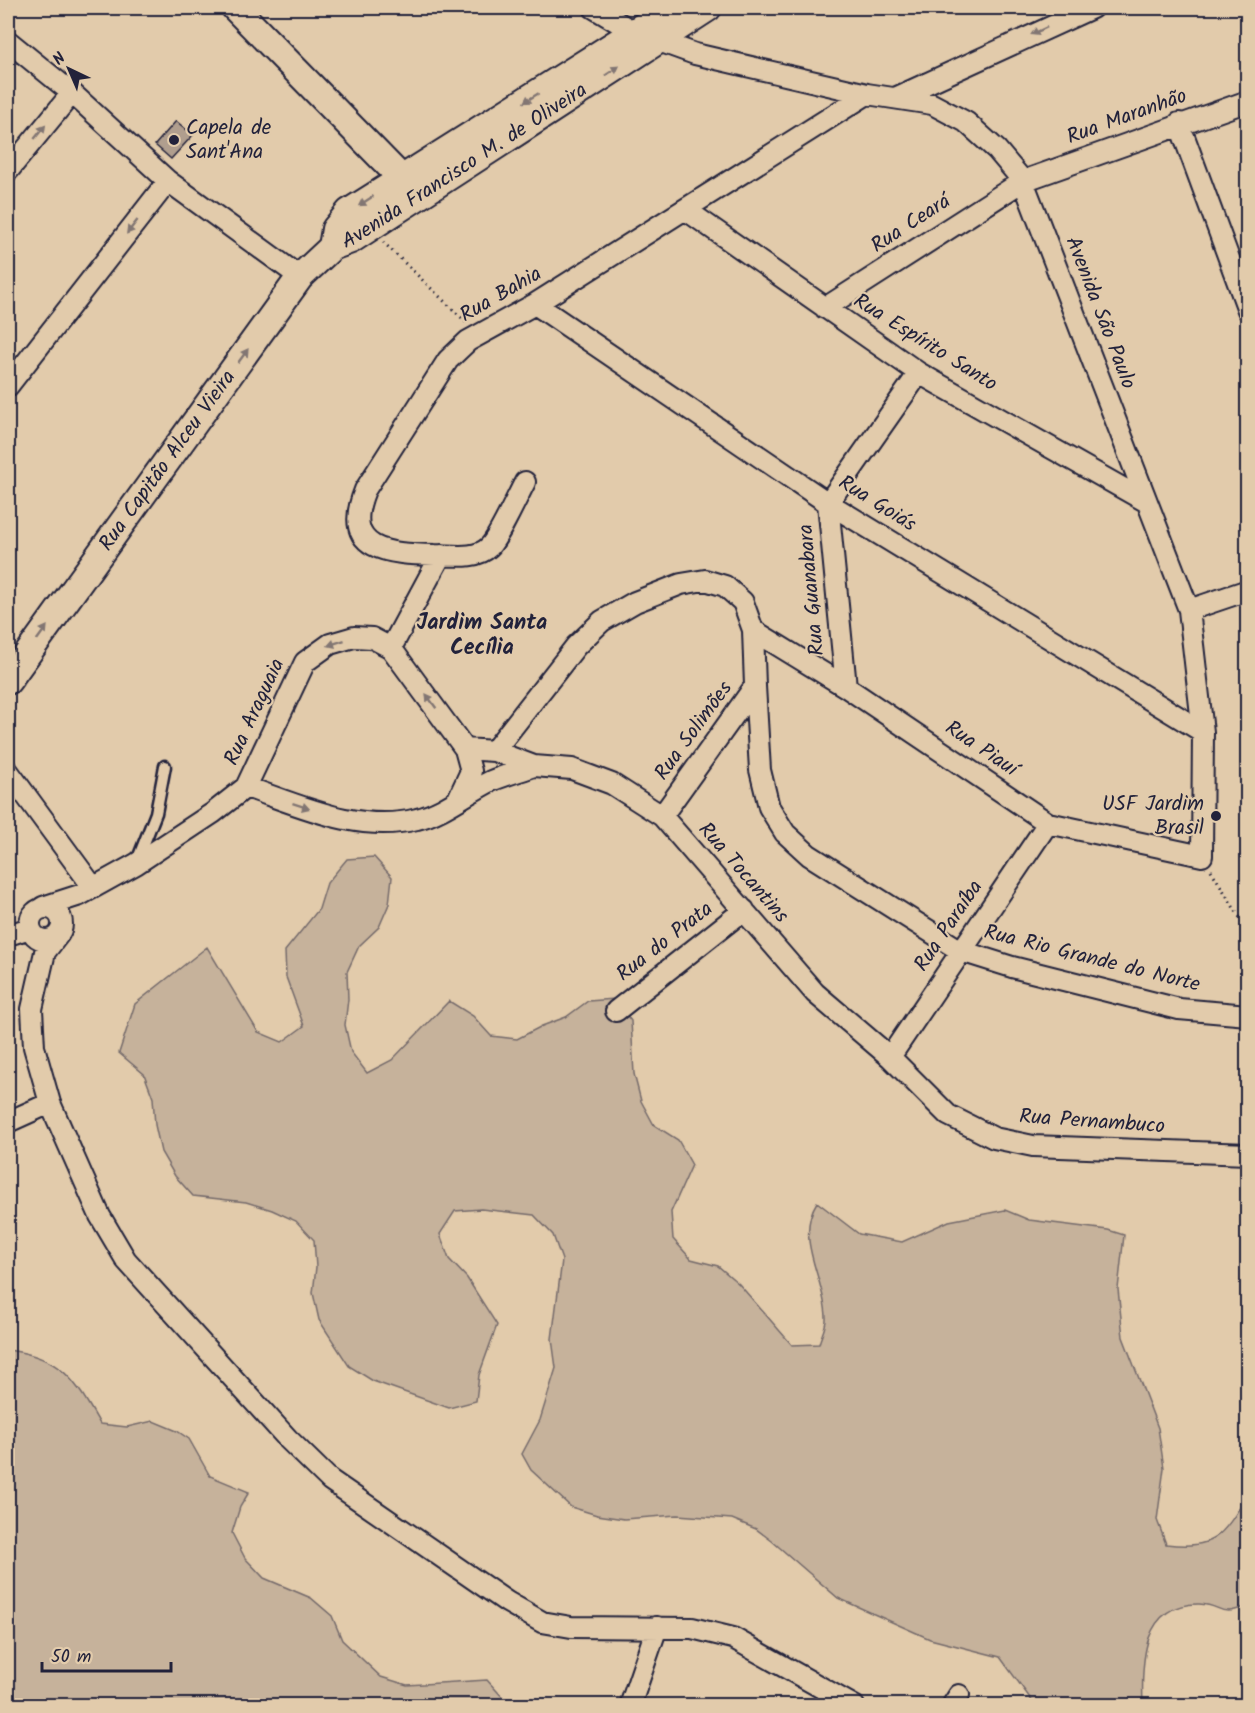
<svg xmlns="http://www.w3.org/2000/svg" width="1255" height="1713" viewBox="0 0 1255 1713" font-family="Kalam,sans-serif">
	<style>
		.green { fill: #c6b29b; stroke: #746a6b; stroke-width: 1.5 }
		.building { fill: #b09e8e; stroke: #22223b; stroke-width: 1.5 }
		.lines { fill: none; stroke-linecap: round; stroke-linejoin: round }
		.service-casing { stroke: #22223b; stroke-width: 15 }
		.minor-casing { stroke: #22223b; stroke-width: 24 }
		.tertiary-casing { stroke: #22223b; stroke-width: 30 }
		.path { stroke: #22223b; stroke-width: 3; stroke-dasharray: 1.5 4.5; stroke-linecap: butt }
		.service { stroke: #e2cbab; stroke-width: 10 }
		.minor { stroke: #e2cbab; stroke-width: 20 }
		.tertiary { stroke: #e2cbab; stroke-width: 26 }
		.oneway { fill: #827673 }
		.poi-dot { fill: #22223b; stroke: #e2cbab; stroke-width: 2 }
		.labels { text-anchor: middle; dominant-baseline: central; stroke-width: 4.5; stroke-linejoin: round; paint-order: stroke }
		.street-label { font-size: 21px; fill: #22223b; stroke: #e2cbab }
		.poi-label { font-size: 21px; fill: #22223b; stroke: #e2cbab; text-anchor: start }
		.neighbourhood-label { font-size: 22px; font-weight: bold; fill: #22223b; stroke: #e2cbab }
	</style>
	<rect width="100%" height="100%" fill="#e2cbab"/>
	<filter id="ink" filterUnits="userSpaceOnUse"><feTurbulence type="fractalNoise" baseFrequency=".0167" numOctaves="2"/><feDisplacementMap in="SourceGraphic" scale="12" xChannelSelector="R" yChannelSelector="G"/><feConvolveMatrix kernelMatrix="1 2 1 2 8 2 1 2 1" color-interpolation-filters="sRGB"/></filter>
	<g filter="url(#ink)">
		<path class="green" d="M374 857 392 877 389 904 379 927 359 946 347 972 348 999 345 1025 351 1052 367 1073 392 1060 449 1001 473 1016 491 1036 517 1039 542 1026 566 1017 588 1001 615 999 631 1021 634 1074 641 1101 654 1125 678 1140 692 1165 671 1212 673 1239 691 1259 718 1266 739 1284 792 1345 819 1344C821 1336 827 1325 826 1317 825 1278 794 1239 817 1202L859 1234 902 1242 949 1221 1005 1210 1029 1220 1108 1230 1124 1235 1118 1289 1123 1337 1158 1428 1164 1468 1157 1520 1166 1544C1215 1550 1223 1535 1247 1496V1606C1217 1618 1224 1605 1199 1604 1142 1603 1141 1663 1143 1705H1035L1000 1657 930 1639 838 1598 772 1541 756 1529 732 1519 677 1515 624 1519 597 1515 571 1507 531 1470 522 1454 540 1420 556 1368 552 1339 562 1260 553 1235 534 1215 481 1209 455 1211 440 1234 449 1259 467 1278 497 1325 479 1375 476 1401 449 1408 373 1381 349 1366 319 1320 313 1293 316 1267 314 1240 296 1221 272 1210 246 1202 193 1196 175 1176 161 1152 155 1125 153 1098 144 1074 119 1053 135 1004 207 947 258 1032 282 1042 304 1026 286 977 285 951 319 909 327 883 347 859Z
			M8 1350C62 1357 75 1380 100 1424L127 1427 153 1421 177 1431 189 1439 210 1476 249 1492 240 1507 232 1533 245 1558 264 1578 311 1598 332 1616 342 1640 381 1677 407 1685 487 1680 505 1700 503 1705H8Z"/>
		<path class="building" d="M176 121 193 135 171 159 155 145Z"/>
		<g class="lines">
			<g class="service-casing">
				<path id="service" d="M137 861 156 813 165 766"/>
			</g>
			<g class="minor-casing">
				<path id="minor" d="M594 8 634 32 695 54 867 94 932 104 966 122 997 150 1023 181 1189 610 1203 732 1202 856 1048 823 846 687 753 630
					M8 41 72 93 168 181 300 277
					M895 98 1092 8
					M1179 123 1248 310
					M8 171 72 93
					M686 210 919 373 1147 502
					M535 304 828 503 1203 732
					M825 308 1023 181 1248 101
					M8 386 168 181
					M525 482C518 495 498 539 489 547 476 560 452 555 435 555 390 554 340 552 365 490L448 360 468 341 535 304 867 94
					M1189 610 1248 590
					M391 648 441 555
					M755 686 760 770 769 807 785 833 809 855 961 951 1012 967 1179 1009 1248 1015
					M846 687 828 503 919 373
					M465 749 494 751 534 766 572 769 612 784 662 816 815 993 890 1057 948 1115 994 1138 1033 1146 1248 1154
					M494 751 576 646 602 621 635 602 681 584 705 580 725 586 743 602 753 630 755 686 662 816
					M8 771 93 887
					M246 787C299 805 359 834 417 819 443 813 467 793 491 781 505 775 520 771 534 766
					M43 907 80 895 136 864 213 813 246 787 305 662 330 644 354 637 372 638 391 648 465 749 471 771 458 799
					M30 924a16 16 0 1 1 32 0a16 16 0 1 1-32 0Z
					M59 934 45 952 32 1009 34 1047 50 1103 100 1216 126 1260 288 1439 330 1480 507 1602 542 1622 571 1627 692 1628 733 1638 854 1706
					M8 935 30 928
					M616 1011 744 910
					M890 1057 1048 823
					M8 1122 50 1103
					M630 1706 657 1627
					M952 1706 959 1695"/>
			</g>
			<g class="tertiary-casing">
				<g id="tertiary">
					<path d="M235 8 413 190"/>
					<path d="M332 247 335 229 349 212 672 8"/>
					<path id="s1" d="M8 681 300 277 332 247 351 240 708 8"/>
				</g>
			</g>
			<path class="path" d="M383 242 467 323
				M1211 870 1248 931"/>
			<use href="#service" class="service"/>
			<use href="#minor" class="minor"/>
			<use href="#tertiary" class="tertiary"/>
		</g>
		<defs><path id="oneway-solid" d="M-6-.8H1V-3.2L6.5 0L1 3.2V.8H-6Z" transform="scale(1.5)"/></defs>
		<g class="oneway">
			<use href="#oneway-solid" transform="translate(1039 31) rotate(155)"/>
			<use href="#oneway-solid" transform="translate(612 71) rotate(-34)"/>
			<use href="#oneway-solid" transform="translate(531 98) rotate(148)"/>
			<use href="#oneway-solid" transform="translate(40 132) rotate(-51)"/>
			<use href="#oneway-solid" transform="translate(366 201) rotate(147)"/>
			<use href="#oneway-solid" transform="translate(132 227) rotate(128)"/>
			<use href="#oneway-solid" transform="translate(243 356) rotate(-54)"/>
			<use href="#oneway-solid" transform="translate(42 633) rotate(-54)"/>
			<use href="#oneway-solid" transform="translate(336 643) rotate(162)"/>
			<use href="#oneway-solid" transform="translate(431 701) rotate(-126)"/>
			<use href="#oneway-solid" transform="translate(301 806) rotate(18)"/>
		</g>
	</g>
	<g class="poi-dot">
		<circle cx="174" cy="140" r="6"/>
		<circle cx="1216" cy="816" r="6"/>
	</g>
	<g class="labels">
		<g class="street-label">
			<text transform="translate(1127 117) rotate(-20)">Rua Maranhão</text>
			<text stroke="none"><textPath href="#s1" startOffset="698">Avenida Francisco M. de Oliveira</textPath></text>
			<text transform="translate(911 224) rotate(-33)">Rua Ceará</text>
			<text transform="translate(501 295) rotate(-30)">Rua Bahia</text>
			<text transform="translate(1100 313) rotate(69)">Avenida São Paulo</text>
			<text transform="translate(925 343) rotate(32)">Rua Espírito Santo</text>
			<text stroke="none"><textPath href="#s1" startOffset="272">Rua Capitão Alceu Vieira</textPath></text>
			<text transform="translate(877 504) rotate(32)">Rua Goiás</text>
			<text transform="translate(812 590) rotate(-95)">Rua Guanabara</text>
			<text transform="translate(255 712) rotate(-65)">Rua Araguaia</text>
			<text transform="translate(694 731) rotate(-54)">Rua Solimões</text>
			<text transform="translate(981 749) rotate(34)">Rua Piauí</text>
			<text transform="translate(743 873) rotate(49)">Rua Tocantins</text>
			<text transform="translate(949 926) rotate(-56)">Rua Paraíba</text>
			<text transform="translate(665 942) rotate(-38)">Rua do Prata</text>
			<text transform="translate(1092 959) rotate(14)">Rua Rio Grande do Norte</text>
			<text transform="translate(1092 1122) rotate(4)">Rua Pernambuco</text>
		</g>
		<g class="poi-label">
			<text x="186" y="128">Capela de<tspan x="186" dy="24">Sant'Ana</tspan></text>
			<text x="1204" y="804" text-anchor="end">USF Jardim<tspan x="1204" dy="24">Brasil</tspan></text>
		</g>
		<g class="neighbourhood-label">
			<text x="482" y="623">Jardim Santa<tspan x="482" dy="25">Cecília</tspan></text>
		</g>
	</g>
	<rect width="1255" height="1713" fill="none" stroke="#e2cbab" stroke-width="30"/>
	<rect x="15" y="15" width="1225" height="1683" fill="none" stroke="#22223b" stroke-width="2" filter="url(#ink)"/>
	<g transform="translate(69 69) rotate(316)" stroke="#e2cbab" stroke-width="4.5" paint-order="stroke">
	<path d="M0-4.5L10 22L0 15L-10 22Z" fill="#22223b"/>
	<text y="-9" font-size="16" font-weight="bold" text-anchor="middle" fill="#22223b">N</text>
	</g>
	<path d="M42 1662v9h129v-9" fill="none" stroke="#22223b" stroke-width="3"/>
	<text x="51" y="1662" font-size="18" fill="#22223b" stroke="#e2cbab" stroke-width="4.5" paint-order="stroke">50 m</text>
</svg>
